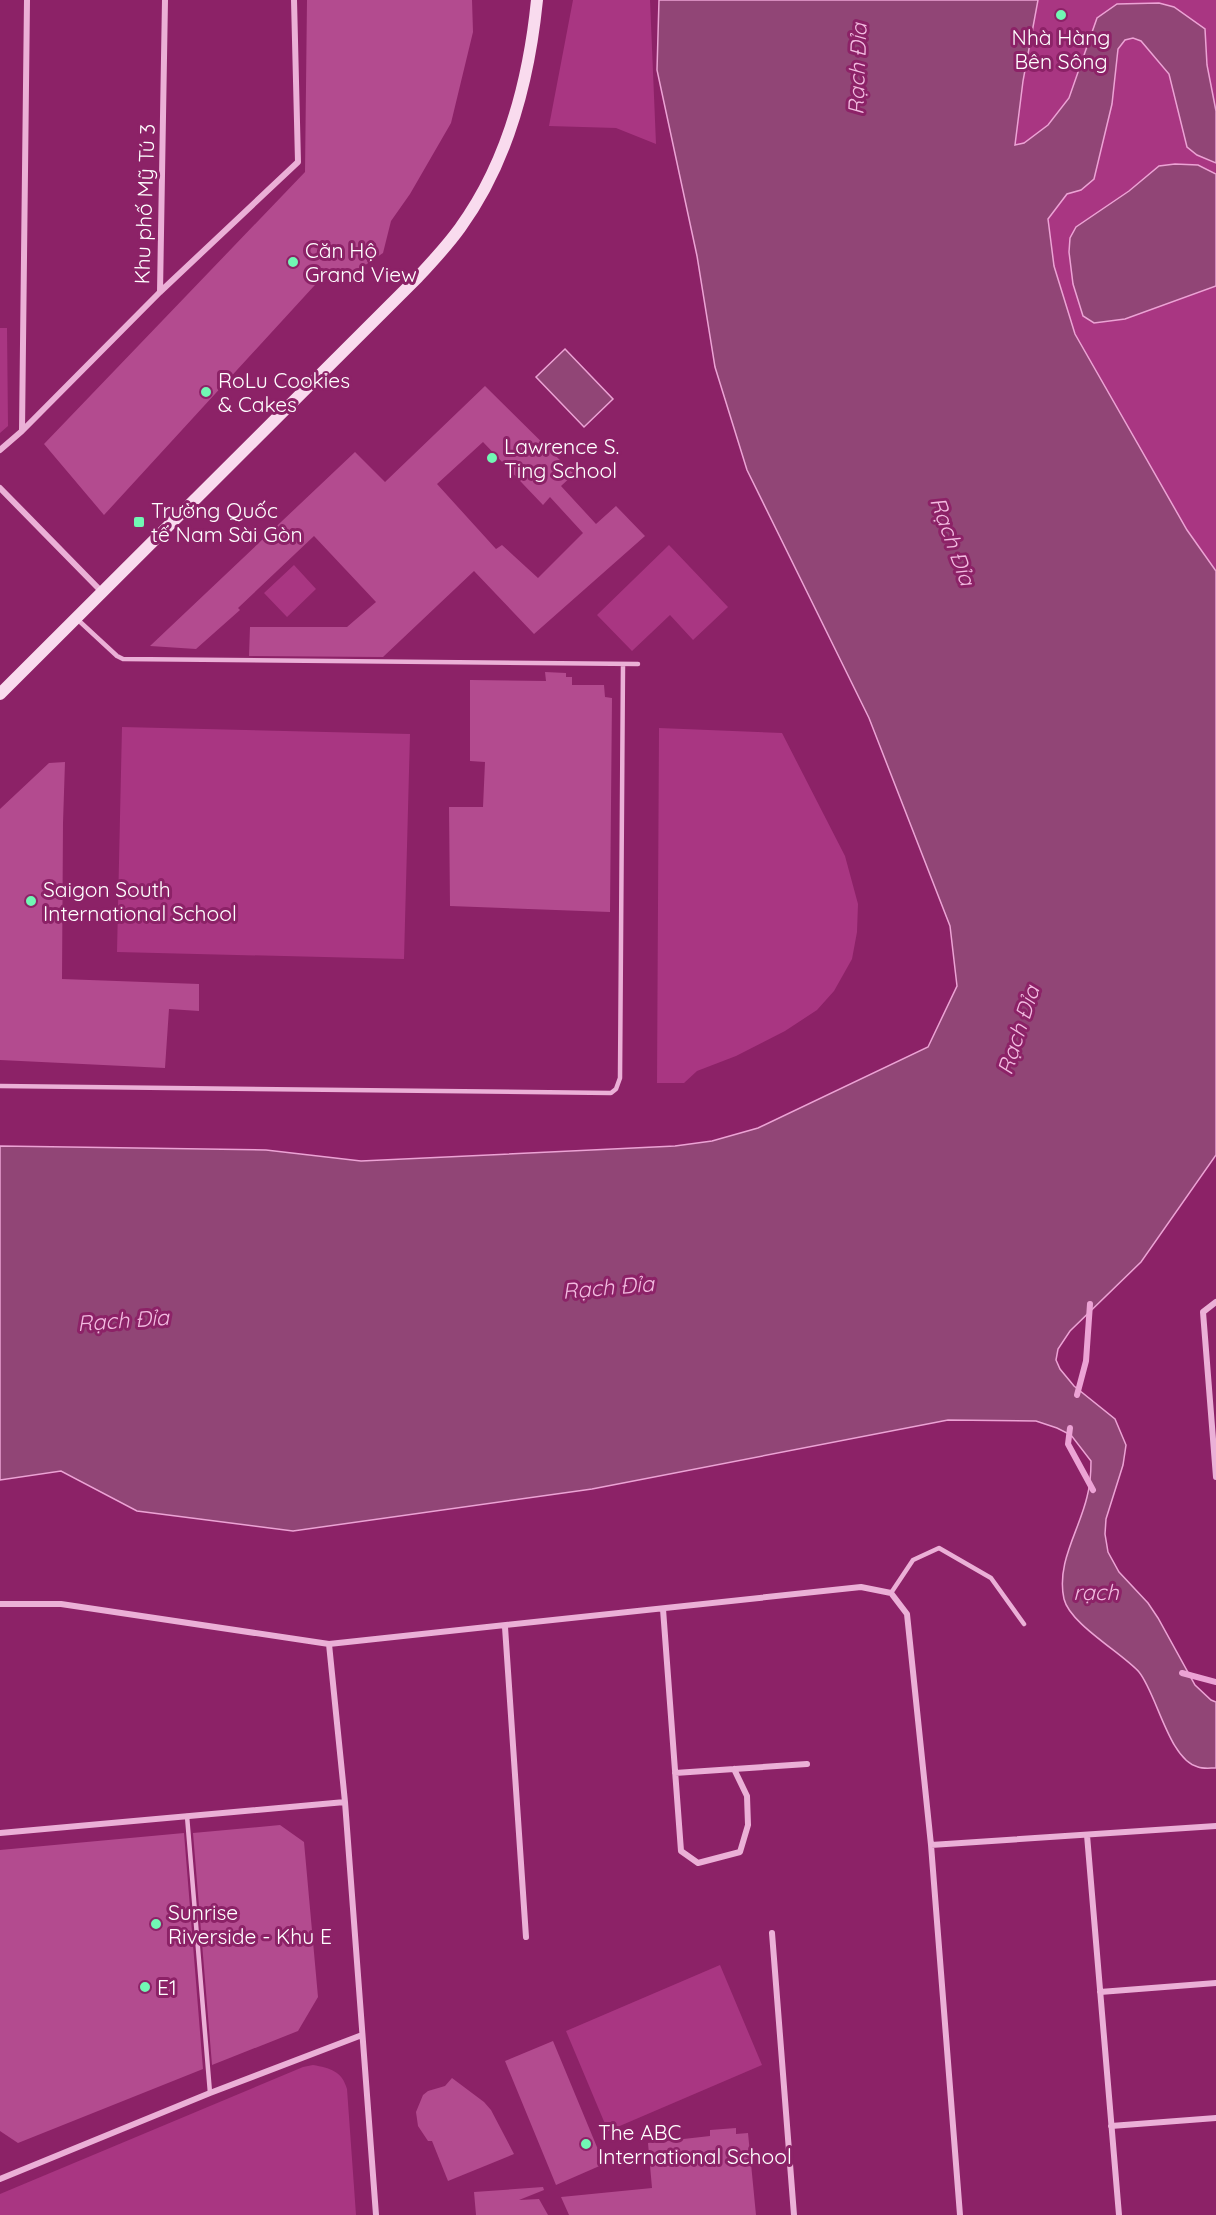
<svg xmlns="http://www.w3.org/2000/svg" width="1216" height="2215" viewBox="0 0 1216 2215" font-family="Quicksand,sans-serif">
	<style>
		.green { fill: #a93682 }
		.water { fill: #914576; stroke: #eca3d5; stroke-width: 1.5 }
		.lines { fill: none; stroke-linecap: round; stroke-linejoin: round }
		.stream { stroke: #eca3d5; stroke-width: 6 }
		.building { fill: #b34b8f; fill-rule: evenodd }
		.lane { stroke: #ebb0d7; stroke-width: 4.5 }
		.street { stroke: #ebb0d7; stroke-width: 6 }
		.secondary { stroke: #f9dbee; stroke-width: 12 }
		.poi-dot { fill: #71f7b4; stroke: #8c2267; stroke-width: 2 }
		.labels { text-anchor: middle; dominant-baseline: central; stroke-width: 6; stroke-linejoin: round; paint-order: stroke }
		.poi-label { font-size: 21px; fill: #fff; stroke: #8c2267; text-anchor: start }
		.street-label { font-size: 21px; fill: #fff; stroke: #8c2267 }
		.water-label { font-size: 22px; font-style: italic; fill: #f2bbe0; stroke: #8c2267 }
	</style>
	<rect width="100%" height="100%" fill="#8c2267"/>
	<path class="green" d="M573 0H650L656 144 616 128 549 126Z
		M1038 0H1216V571L1187 530 1075 334 1054 266 1048 219 1014 145 1023 81Z
		M0 328H7L8 426 0 433Z
		M669 545 728 607 693 640 670 615 632 651 597 615Z
		M294 565 316 589 287 617 264 593Z
		M122 727 410 734 404 959 117 952Z
		M659 728 782 733 845 856 858 904 857 932 852 959 834 991 817 1010 785 1031 736 1056 697 1071 684 1083H657Z
		M720 1965 762 2065 608 2131 566 2031Z
		M313 2065C330 2068 342 2071 347 2089L356 2215H0V2194L303 2067Z"/>
	<path class="water" d="M659 0H1038L1023 81 1015 145 1024 143 1048 125 1069 98 1097 18 1117 4 1159 3 1174 7 1205 29 1207 65 1216 111V163L1197 155 1187 147 1169 74 1141 41 1133 38 1125 40 1118 49 1112 104 1094 179 1081 190 1067 194 1048 219 1054 266 1075 334 1187 530 1216 571V1155L1141 1262 1070 1331 1058 1349 1056 1360 1060 1369 1074 1386 1115 1419 1126 1445 1123 1465 1106 1519 1105 1534 1108 1552 1119 1572 1148 1603 1158 1618 1195 1685 1211 1700 1216 1702V1768C1210 1768 1203 1769 1198 1767 1169 1760 1157 1694 1139 1672 1122 1653 1070 1624 1064 1599 1056 1563 1079 1531 1087 1497 1090 1486 1091 1473 1091 1461L1071 1435 1057 1428 1036 1421 948 1420 592 1489 293 1531 137 1511 61 1471 0 1480V1146L266 1150 361 1161 675 1146 712 1141 758 1128 928 1047 957 986 950 926 869 718 747 470 715 367 697 256 657 70Z
		M1175 164 1198 165 1216 174V286L1125 319 1094 323 1083 316 1073 284 1069 252 1070 238 1076 227 1129 191 1159 166Z
		M565 349 613 399 584 427 536 377Z"/>
	<g class="lines">
		<path class="stream" d="M1077 1395 1086 1361 1090 1304
			M1070 1428 1068 1444 1093 1490
			M1182 1673 1216 1682"/>
	</g>
	<path class="building" d="M307 0H472L473 32 451 123 410 194 391 221 383 253 355 272 325 274 104 515 44 444 305 172Z
		M485 386 574 474 561 486 596 524 616 506 645 536 534 634 474 571 383 657 249 656 250 627H347L376 602 314 536 238 608 240 610 196 649 150 646 355 452 385 482ZM483 442 543 505 550 497 583 533 538 578 502 545 496 549 437 484Z
		M545 672 566 673V677H572V685H604L605 697 612 698 610 912 450 906 449 807H483L485 762 470 761V680L546 681Z
		M65 762 63 823 62 979 199 984V1011L169 1009 165 1068 0 1060V809L49 763Z
		M280 1825 304 1842 318 1997 298 2031 212 2065 193 1833Z
		M184 1833 203 2069 18 2143 0 2131V1850Z
		M553 2041 604 2164 556 2185 505 2061Z
		M452 2078 484 2102 491 2110 514 2154 448 2181 432 2141H428L418 2126 416 2112 423 2095 428 2091 445 2086Z
		M736 2128V2134L748 2133 756 2215H569L561 2197 652 2188 648 2143 710 2136V2130Z
		M543 2187 544 2190 519 2200 539 2199 548 2215H476L474 2192Z"/>
	<g class="lines">
		<path class="lane" d="M77 619 117 656 123 659 638 664
			M0 1086 611 1093 616 1089 620 1078 623 664
			M891 1593 913 1560 939 1548 991 1578 1024 1624
			M187 1816 210 2093"/>
		<path class="street" d="M160 292 165 0
			M22 430 27 0
			M0 450 22 431 160 292 298 162 294 0
			M0 488 102 592
			M1216 1302 1203 1312 1216 1477
			M0 1604H61L329 1644 861 1587 891 1593 907 1614 931 1845 960 2215
			M663 1609 681 1851 698 1863 740 1852 748 1825 747 1796 734 1769
			M505 1627 526 1937
			M329 1644 345 1802 376 2215
			M675 1773 807 1764
			M0 1833 345 1802
			M1087 1835 1119 2215
			M931 1845 1216 1826
			M772 1933 794 2215
			M1100 1992 1216 1983
			M1111 2126 1216 2118
			M0 2179 210 2093 362 2035"/>
		<path class="secondary" d="M0 694 418 277C433 261 447 246 460 228 508 162 529 80 537 0"/>
	</g>
	<g class="poi-dot">
		<circle cx="1061" cy="15" r="6"/>
		<circle cx="293" cy="262" r="6"/>
		<circle cx="206" cy="392" r="6"/>
		<circle cx="492" cy="458" r="6"/>
		<rect x="133" y="516" width="12" height="12" rx="3"/>
		<circle cx="31" cy="901" r="6"/>
		<circle cx="156" cy="1924" r="6"/>
		<circle cx="145" cy="1987" r="6"/>
		<circle cx="586" cy="2144" r="6"/>
	</g>
	<g class="labels">
		<g class="poi-label">
			<text x="1061" y="37" text-anchor="middle">Nhà Hàng<tspan x="1061" dy="24">Bên Sông</tspan></text>
			<text x="305" y="250">Căn Hộ<tspan x="305" dy="24">Grand View</tspan></text>
			<text x="218" y="380">RoLu Cookies<tspan x="218" dy="24">&amp; Cakes</tspan></text>
			<text x="504" y="446">Lawrence S.<tspan x="504" dy="24">Ting School</tspan></text>
			<text x="151" y="510">Trường Quốc<tspan x="151" dy="24">tế Nam Sài Gòn</tspan></text>
			<text x="43" y="889">Saigon South<tspan x="43" dy="24">International School</tspan></text>
			<text x="168" y="1912">Sunrise<tspan x="168" dy="24">Riverside - Khu E</tspan></text>
			<text x="157" y="1987">E1</text>
			<text x="598" y="2132">The ABC<tspan x="598" dy="24">International School</tspan></text>
		</g>
		<g class="street-label">
			<text transform="translate(144 204) rotate(-88)">Khu phố Mỹ Tú 3</text>
		</g>
		<g class="water-label">
			<text transform="translate(857 69) rotate(-88)">Rạch Đỉa</text>
			<text transform="translate(953 541) rotate(70)">Rạch Đỉa</text>
			<text transform="translate(1018 1030) rotate(-72)">Rạch Đỉa</text>
			<text transform="translate(608 1287) rotate(-5)">Rạch Đỉa</text>
			<text transform="translate(123 1320) rotate(-4)">Rạch Đỉa</text>
			<text x="1096" y="1592">rạch</text>
		</g>
	</g>
</svg>
